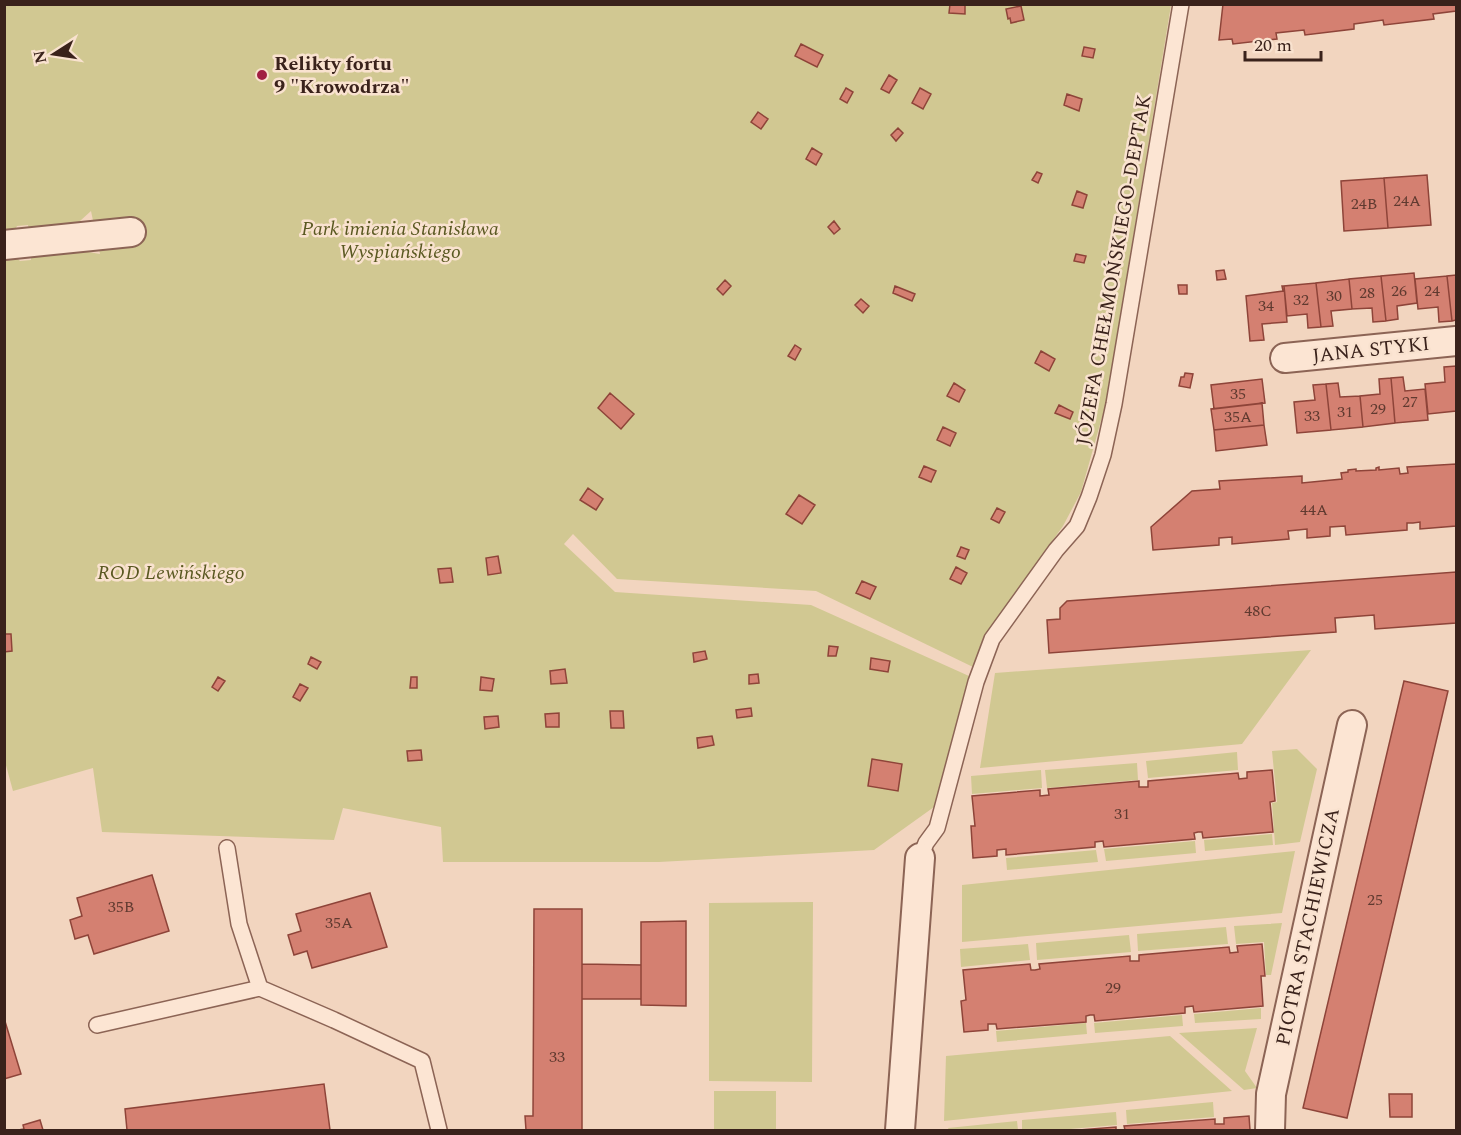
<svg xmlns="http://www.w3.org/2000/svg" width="1461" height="1135" viewBox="0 0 1461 1135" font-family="Spectral,serif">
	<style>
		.green { fill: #d1c892 }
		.building { fill: #d48071; stroke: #8e4439; stroke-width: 1.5 }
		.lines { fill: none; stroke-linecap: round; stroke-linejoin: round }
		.lane-casing { stroke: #8c6455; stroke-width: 18 }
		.street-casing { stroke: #8c6455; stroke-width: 32 }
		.lane { stroke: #fce5d3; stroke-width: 15 }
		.street { stroke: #fce5d3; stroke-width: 28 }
		.poi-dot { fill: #a11f43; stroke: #f9e2cf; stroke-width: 2 }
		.labels { text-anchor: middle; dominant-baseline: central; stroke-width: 5; stroke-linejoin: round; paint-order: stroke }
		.number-label { font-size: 16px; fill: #603a30 }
		.poi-label { font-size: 20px; font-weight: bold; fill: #3a221b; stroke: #f9e2cf; text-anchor: start }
		.park-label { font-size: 20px; font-style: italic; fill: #595820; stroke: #f9e2cf }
		.street-label { font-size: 20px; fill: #3a221b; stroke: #f9e2cf }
	</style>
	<rect width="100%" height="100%" fill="#f2d5bf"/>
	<path class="green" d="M5 5H1171L1106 403 1081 492 1063 526 983 638 973 667 816 591 617 579 573 534 564 544 615 592 811 605 969 676 934 807 874 850 659 862H443L441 827 343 808 334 840 102 832 93 768 13 791 4 758V252H11L20 261 31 260V250L71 249 100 254 91 211 69 231H29L28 225 17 226 14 232 5 235Z
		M1311 650 1242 744 980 768 995 673Z
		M1297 749 1317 769 1300 842 1275 845 1272 803 1277 802 1272 751Z
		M1237 752 1238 770 1148 778 1146 761Z
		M1137 763 1138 780 1047 788 1045 770Z
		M1041 770 1042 788 972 794 971 776Z
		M1272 834 1273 845 1205 851 1204 840Z
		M1195 841 1196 853 1106 861 1104 849Z
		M1096 850 1098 862 1007 870 1006 858Z
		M1295 851 1282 913 962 942V885Z
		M813 902 812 1082 709 1081V903Z
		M1282 923 1271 975H1266L1264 942 1236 944 1234 926Z
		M1226 927 1228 944 1138 951 1137 934Z
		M1129 935 1131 952 1037 960 1036 943Z
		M1028 944 1030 960 961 967 960 949Z
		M1261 1008V1019L1195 1023 1194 1014Z
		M1182 1015 1183 1026 1095 1033 1094 1023Z
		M1086 1023 1087 1034 997 1042 996 1031Z
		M1257 1028 1245 1071 1257 1088 1244 1090 1179 1033Z
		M1170 1036 1232 1091 944 1121 946 1056Z
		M714 1091H776V1130H714Z
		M1213 1102 1214 1117 1127 1124 1126 1110Z
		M1116 1112 1117 1125 1058 1130H1022V1120Z
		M1017 1121 1018 1130H949L948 1128Z"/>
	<path class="building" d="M950 4H965V14L949 13Z
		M1223 4H1456V11L1433 14 1434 19 1384 25 1383 20 1354 24V29L1305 35 1304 30 1276 33 1277 39 1233 44 1232 39 1219 40Z
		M1021 6 1024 20 1011 23 1010 18 1008 19 1006 9Z
		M801 44 823 55 817 67 795 56Z
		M1084 47 1095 49 1093 58 1082 56Z
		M889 75 897 80 889 93 881 89Z
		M846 88 853 92 847 103 840 99Z
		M920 88 931 94 923 109 912 103Z
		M1067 94 1082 99 1079 111 1064 105Z
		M758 112 768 119 761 129 751 122Z
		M898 128 903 133 896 141 891 135Z
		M812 148 822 154 816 165 806 159Z
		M1037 172 1042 174 1038 183 1032 180Z
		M1427 175 1431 225 1388 228 1384 178Z
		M1384 178 1388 228 1344 231 1341 181Z
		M1077 191 1087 195 1083 208 1072 205Z
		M834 221 840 229 834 234 828 227Z
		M1076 254 1086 256 1084 263 1074 261Z
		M1224 270 1226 279 1217 280 1216 271Z
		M1414 273 1417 303 1397 306 1398 319 1386 321 1381 276Z
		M1456 275V320L1452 321 1447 276Z
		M1381 276 1386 321 1373 322 1372 308 1352 309 1349 279Z
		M1447 276 1452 321 1439 322 1438 307 1418 309 1415 279Z
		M1349 279 1352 309 1331 311 1333 326 1321 327 1316 283Z
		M725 280 731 286 723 295 717 289Z
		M1316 283 1321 327 1308 328 1307 314 1287 316 1284 286Z
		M1178 285H1187V294H1179Z
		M895 286 915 294 912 301 893 293Z
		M1282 286H1284L1287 322 1262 324 1264 340 1250 341 1246 296 1283 291Z
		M861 299 869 306 863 313 855 305Z
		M795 345 801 349 795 360 788 356Z
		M1041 351 1055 359 1049 371 1035 363Z
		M1456 366V411L1428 414 1425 384 1445 382 1444 367Z
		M1185 373 1193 374 1190 388 1179 386 1181 377H1184Z
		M1403 377 1405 391 1425 389 1428 420 1395 423 1391 378Z
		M1391 378 1395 423 1363 427 1360 396 1380 394 1379 379Z
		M1262 379 1265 403 1214 409 1211 385Z
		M954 383 965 390 959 402 947 396Z
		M1338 383 1340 397 1360 396 1363 427 1331 430 1326 384Z
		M1326 384 1331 430 1297 433 1294 402 1315 400 1313 385Z
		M610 393 634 414 621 429 598 408Z
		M1262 403 1264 425 1214 430 1211 409Z
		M1059 405 1073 412 1070 419 1055 413Z
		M1264 425 1267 445 1216 451 1214 430Z
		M943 427 956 433 950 446 937 440Z
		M1456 464V526L1420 529V522L1413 523H1407V530L1346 535 1345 526 1330 527V536L1307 538V529L1288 531 1289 539 1232 544V537L1219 538V545L1153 550 1151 527 1192 491 1220 489 1219 481 1302 476V483L1342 479 1341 473 1348 472V470L1356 469V471L1376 470V468L1379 467V470L1399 468 1400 474 1408 473 1407 467Z
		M924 466 936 471 931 482 919 477Z
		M588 488 603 499 596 510 580 500Z
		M799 495 815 505 802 524 786 514Z
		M997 508 1005 512 999 523 991 519Z
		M961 547 969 550 965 559 957 556Z
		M498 556 501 573 488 575 486 558Z
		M956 567 967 573 961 584 950 579Z
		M451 568 453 582 440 583 438 569Z
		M1456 572V623L1375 629 1374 615 1335 618 1336 632 1049 653 1047 620 1060 619V608L1067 601Z
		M862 581 876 587 870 599 856 593Z
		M4 634H11L12 651 4 652Z
		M829 646 838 647 836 656H828Z
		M705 651 707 659 694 662 693 653Z
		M311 657 321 662 317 669 308 664Z
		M871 658 890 661 888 672 870 669Z
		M565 669 567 683 551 684 550 671Z
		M758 674 759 683 749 684V675Z
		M218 677 225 681 218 691 212 687Z
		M411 677H417V688H410Z
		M481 677 494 679 492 691 480 690Z
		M1404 681 1448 691 1347 1118 1303 1108Z
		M300 684 308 688 300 701 293 697Z
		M751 708 752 716 737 718 736 710Z
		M610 711H623L624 728H611Z
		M559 713V727H546L545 714Z
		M498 716 499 727 485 729 484 717Z
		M712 736 714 745 698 748 697 738Z
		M421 750 422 760 408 761 407 751Z
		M872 759 902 764 898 791 868 786Z
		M1272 770 1275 801 1270 802 1273 832 1203 838 1202 832H1198L1194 833 1195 839 1104 847 1103 841 1095 842V847L1006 855V849L997 850V856L973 858 971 826H975L972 796 1040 790V796L1049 795 1048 789 1139 781V787H1148V781L1238 773 1239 779 1247 778V772Z
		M152 875 169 931 94 954 88 935 75 939 70 920 82 916 77 898Z
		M370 893 387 947 312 968 307 951 294 955 288 935 301 931 296 914Z
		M534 909H582V1130H526L525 1116H533Z
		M686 921V1006L641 1005V922Z
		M1262 944 1265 976H1261L1263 1006 1194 1012 1193 1006 1185 1007V1013L1095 1021 1094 1015H1090L1086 1016V1022L997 1029 996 1024H988V1030L964 1032 961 1001 966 1000 963 970 1030 964 1031 970H1035L1040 969 1039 964 1130 956V961H1139V955L1229 947 1230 953 1238 952 1237 946Z
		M582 964 641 965V999H582Z
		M4 1018 21 1074 4 1079Z
		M324 1084 330 1130H127L125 1109Z
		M1389 1094H1412V1117H1390Z
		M1249 1116 1250 1130H1125L1124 1126 1215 1119V1124H1224V1118Z
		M40 1120 43 1130H18L24 1129 23 1125Z
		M1116 1127V1130H1079Z"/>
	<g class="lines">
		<g class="lane-casing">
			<path id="lane" d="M227 848 239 924 260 988
				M920 858 926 843 937 828 976 682 992 639 1056 550 1077 526 1089 497 1103 455 1114 404 1181 4
				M97 1025 260 988 334 1020 422 1061 439 1130"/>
		</g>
		<g class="street-casing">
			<path id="street" d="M4 245 131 232
				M1285 358 1456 341
				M900 1130 920 858
				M1270 1130 1271 1094 1352 725"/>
		</g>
		<use href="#lane" class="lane"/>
		<use href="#street" class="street"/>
	</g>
	<circle class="poi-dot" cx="262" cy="75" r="6"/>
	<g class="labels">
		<g class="number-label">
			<text x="1407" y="201">24A</text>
			<text x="1364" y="204">24B</text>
			<text x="1399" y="291">26</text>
			<text x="1432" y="291">24</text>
			<text x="1367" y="293">28</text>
			<text x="1334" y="296">30</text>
			<text x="1301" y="300">32</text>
			<text x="1266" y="306">34</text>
			<text x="1238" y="394">35</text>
			<text x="1410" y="402">27</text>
			<text x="1378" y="409">29</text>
			<text x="1345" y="412">31</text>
			<text x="1312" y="416">33</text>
			<text x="1238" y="417">35A</text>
			<text x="1314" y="510">44A</text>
			<text x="1258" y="611">48C</text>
			<text x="1122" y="814">31</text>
			<text x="1375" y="900">25</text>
			<text x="121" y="907">35B</text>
			<text x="339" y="923">35A</text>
			<text x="1113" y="988">29</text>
			<text x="557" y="1057">33</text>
		</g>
		<g class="poi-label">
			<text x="274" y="64">Relikty fortu<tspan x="274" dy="23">9 "Krowodrza"</tspan></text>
		</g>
		<g class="park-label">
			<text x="400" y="229">Park imienia Stanisława<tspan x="400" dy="23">Wyspiańskiego</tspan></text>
			<text x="171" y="573">ROD Lewińskiego</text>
		</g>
		<g class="street-label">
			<text transform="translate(1114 270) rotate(-80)">JÓZEFA CHEŁMOŃSKIEGO-DEPTAK</text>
			<text transform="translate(1371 350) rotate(-6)">JANA STYKI</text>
			<text transform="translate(1308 927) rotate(-78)">PIOTRA STACHIEWICZA</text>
		</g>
	</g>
	<rect width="1461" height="1135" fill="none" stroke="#3a221b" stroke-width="12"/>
	<g transform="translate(54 54) rotate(258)" stroke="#f9e2cf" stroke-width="4.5" paint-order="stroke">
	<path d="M0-4.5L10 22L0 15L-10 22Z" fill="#3a221b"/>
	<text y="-9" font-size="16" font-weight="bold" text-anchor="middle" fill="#3a221b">N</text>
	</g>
	<path d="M1245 51v9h76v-9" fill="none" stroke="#3a221b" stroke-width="3"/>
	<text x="1254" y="51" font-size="18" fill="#3a221b" stroke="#f9e2cf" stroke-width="4.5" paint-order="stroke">20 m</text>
</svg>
